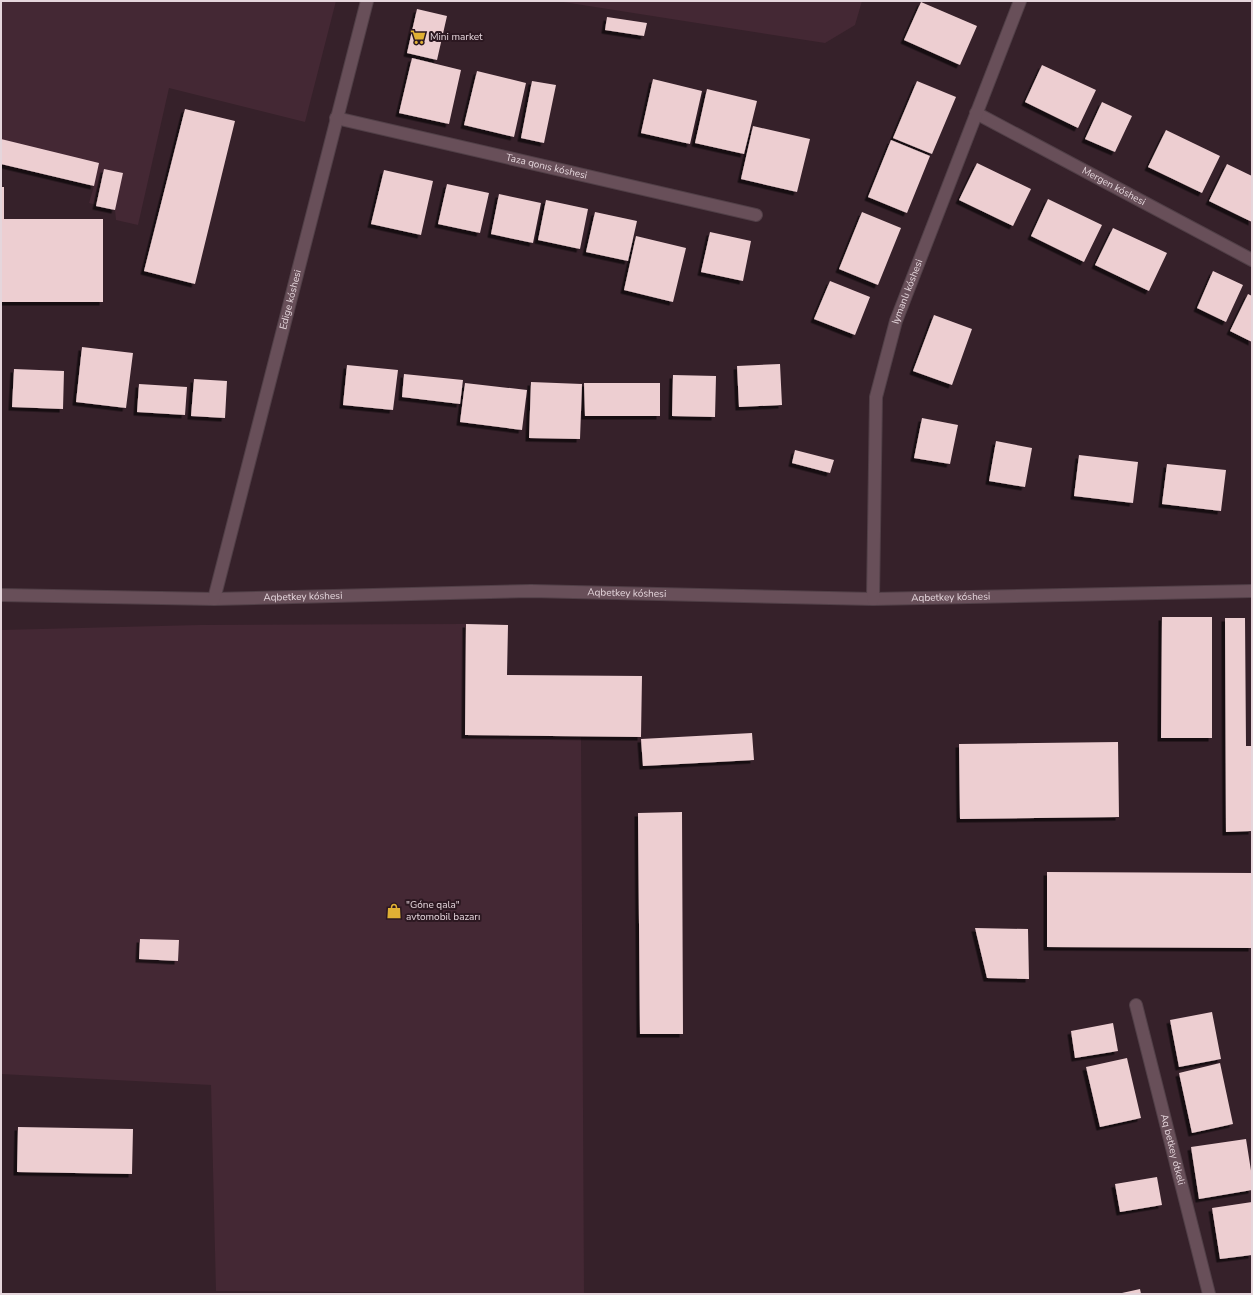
<svg xmlns="http://www.w3.org/2000/svg" width="1253" height="1295" viewBox="0 0 1253 1295" font-family="'Nunito Sans',sans-serif">
	<style>
		.built { fill: #442834 }
		.building { fill: #edced1; filter: url(#shadow) }
		.lines { fill: none; stroke-linecap: round; stroke-linejoin: round }
		.minor-casing { stroke: #513f47; stroke-width: 14 }
		.minor { stroke: #684f59; stroke-width: 12 }
		.labels { text-anchor: middle; dominant-baseline: central; stroke-width: 4; stroke-linejoin: round; paint-order: stroke }
		.poi-label { font-size: 10px; fill: #e5d6dc; stroke: #2c1821; text-anchor: start }
		.street-label { font-size: 10px; fill: #e5d6dc; stroke: #2c1821 }
	</style>
	<defs>
		<filter id="shadow"><feDropShadow dx="-3.5" dy="3.5" stdDeviation="0" flood-color="#0009"/></filter>
	</defs>
	<rect width="100%" height="100%" fill="#36212a"/>
	<path class="built" d="M1 1H336L305 122 169 88 138 225 116 220 115 210 89 203 94 186 1 164Z
		M557 1H862L855 25 825 43Z
		M466 624 465 735 581 737 584 1294 216 1291 211 1085 1 1074V630L200 625Z"/>
	<path class="building" d="M921 2 977 26 960 65 904 40Z
		M417 9 447 16 437 60 407 53Z
		M607 17 647 23 644 36 605 30Z
		M412 58 461 70 449 124 399 113Z
		M1042 65 1096 90 1078 128 1025 102Z
		M477 71 526 83 514 137 464 125Z
		M653 79 702 91 690 144 641 133Z
		M532 81 556 85 544 143 521 138Z
		M917 81 956 97 932 154 893 138Z
		M707 89 757 101 744 154 695 143Z
		M1102 102 1132 116 1115 152 1085 139Z
		M185 109 235 121 195 284 144 271Z
		M753 126 810 139 797 192 741 179Z
		M1166 130 1220 156 1202 193 1148 167Z
		M1 139 99 163 94 186 1 164Z
		M891 140 930 156 907 213 868 197Z
		M977 163 1031 189 1013 226 959 200Z
		M1227 164 1252 176V222L1209 201Z
		M104 169 123 173 115 210 96 206Z
		M384 170 433 181 421 235 371 224Z
		M447 184 489 193 480 233 438 224Z
		M1 187H4V219H103V302H1Z
		M499 194 541 203 533 243 491 234Z
		M1048 199 1102 225 1084 262 1031 236Z
		M546 200 588 209 580 249 538 240Z
		M595 212 637 221 628 261 586 252Z
		M862 212 901 228 878 285 839 269Z
		M1113 228 1167 253 1149 291 1095 265Z
		M710 232 751 241 743 281 701 272Z
		M636 236 686 248 673 302 624 290Z
		M1213 271 1243 285 1226 322 1197 308Z
		M830 281 870 297 855 335 814 319Z
		M1248 294 1252 296V342L1230 331Z
		M934 315 972 329 952 385 913 371Z
		M82 347 133 353 126 408 76 402Z
		M780 364 782 405 739 407 737 366Z
		M347 365 398 370 393 410 343 405Z
		M14 369 64 371 63 409 12 407Z
		M404 374 463 380 460 404 402 397Z
		M673 375 716 376 715 417 672 416Z
		M194 379 227 381 225 418 191 416Z
		M531 382 582 384 580 439 529 438Z
		M465 383 527 390 522 430 460 422Z
		M584 383H660V416H585Z
		M139 384 187 387 185 415 137 412Z
		M922 418 958 425 950 464 914 458Z
		M996 441 1032 448 1025 487 989 481Z
		M795 450 834 460 830 473 792 463Z
		M1079 455 1138 462 1133 503 1074 496Z
		M1167 464 1226 470 1221 511 1162 504Z
		M1162 617H1212V738H1161Z
		M1225 618H1245L1246 746H1252V831L1226 832Z
		M466 624 508 625 507 675 642 676 641 737 465 735Z
		M752 733 754 760 643 766 641 739Z
		M1118 742 1119 817 960 819 959 744Z
		M682 812 683 1034H640L638 813Z
		M1047 872 1252 873V948L1047 947Z
		M975 928 1028 929 1029 979 987 978Z
		M140 939 179 940 178 961 139 959Z
		M1212 1012 1221 1059 1179 1067 1170 1020Z
		M1113 1023 1118 1051 1075 1058 1071 1031Z
		M1127 1058 1141 1118 1100 1127 1086 1067Z
		M1220 1063 1233 1124 1192 1133 1179 1073Z
		M18 1127 133 1129 132 1174 17 1172Z
		M1246 1139 1252 1177V1190L1199 1199 1191 1147Z
		M1157 1177 1162 1205 1120 1212 1115 1184Z
		M1252 1202V1255L1220 1259 1212 1208Z
		M1140 1289 1141 1294H1122V1293Z"/>
	<g class="lines">
		<g class="minor-casing">
			<g id="minor">
				<path id="s1" d="M976 113 1252 260"/>
				<path id="s2" d="M336 118 756 215"/>
				<path id="s3" d="M1 595 214 599 531 591 873 599 1252 591"/>
				<path id="s4" d="M214 599 367 1"/>
				<path id="s5" d="M873 599 876 397 896 321 1020 1"/>
				<path id="s6" d="M1136 1005 1209 1294"/>
			</g>
		</g>
		<use href="#minor" class="minor"/>
	</g>
	<defs>
		<g id="supermarket-bare" transform="scale(1.2)"><path d="M-6-5.5h2.5l.6 2H6L4.5 2H-2.5L-4.4-4H-6ZM-1.5 3.2a1.3 1.3 0 1 0 .1 0ZM3 3.2a1.3 1.3 0 1 0 .1 0Z" fill="#e0b034" stroke="#2c1821" stroke-width="2.5" paint-order="stroke"/></g>
		<g id="shop-bare" transform="scale(1.2)"><path d="M-5-2.5h2.3a2.7 3.5 0 0 1 5.4 0H5L5.5 6h-11ZM-1.5-2.5h3a1.5 2.3 0 0 0-3 0Z" fill="#e0b034" stroke="#2c1821" stroke-width="2.5" paint-order="stroke"/></g>
	</defs>
	<g fill-rule="evenodd">
		<use href="#supermarket-bare" x="418" y="37"/>
		<use href="#shop-bare" x="394" y="911"/>
	</g>
	<g class="labels">
		<g class="poi-label">
			<text x="430" y="37">Mini market</text>
			<text x="406" y="905">"Góne qala"<tspan x="406" dy="12">avtomobil bazarı</tspan></text>
		</g>
		<g class="street-label">
			<text stroke="none"><textPath href="#s2" startOffset="216">Taza qonıs kóshesi</textPath></text>
			<text stroke="none"><textPath href="#s1" startOffset="156">Mergen kóshesi</textPath></text>
			<text stroke="none"><textPath href="#s5" startOffset="312">Iymanlı kóshesi</textPath></text>
			<text stroke="none"><textPath href="#s4" startOffset="309">Edige kóshesi</textPath></text>
			<text stroke="none"><textPath href="#s3" startOffset="626">Aqbetkey kóshesi</textPath></text>
			<text stroke="none"><textPath href="#s3" startOffset="302">Aqbetkey kóshesi</textPath></text>
			<text stroke="none"><textPath href="#s3" startOffset="950">Aqbetkey kóshesi</textPath></text>
			<text stroke="none"><textPath href="#s6" startOffset="149">Aq betkey ótkeli</textPath></text>
		</g>
	</g>
	<rect width="1253" height="1295" fill="none" stroke="#e5d6dc" stroke-width="4"/>
</svg>
